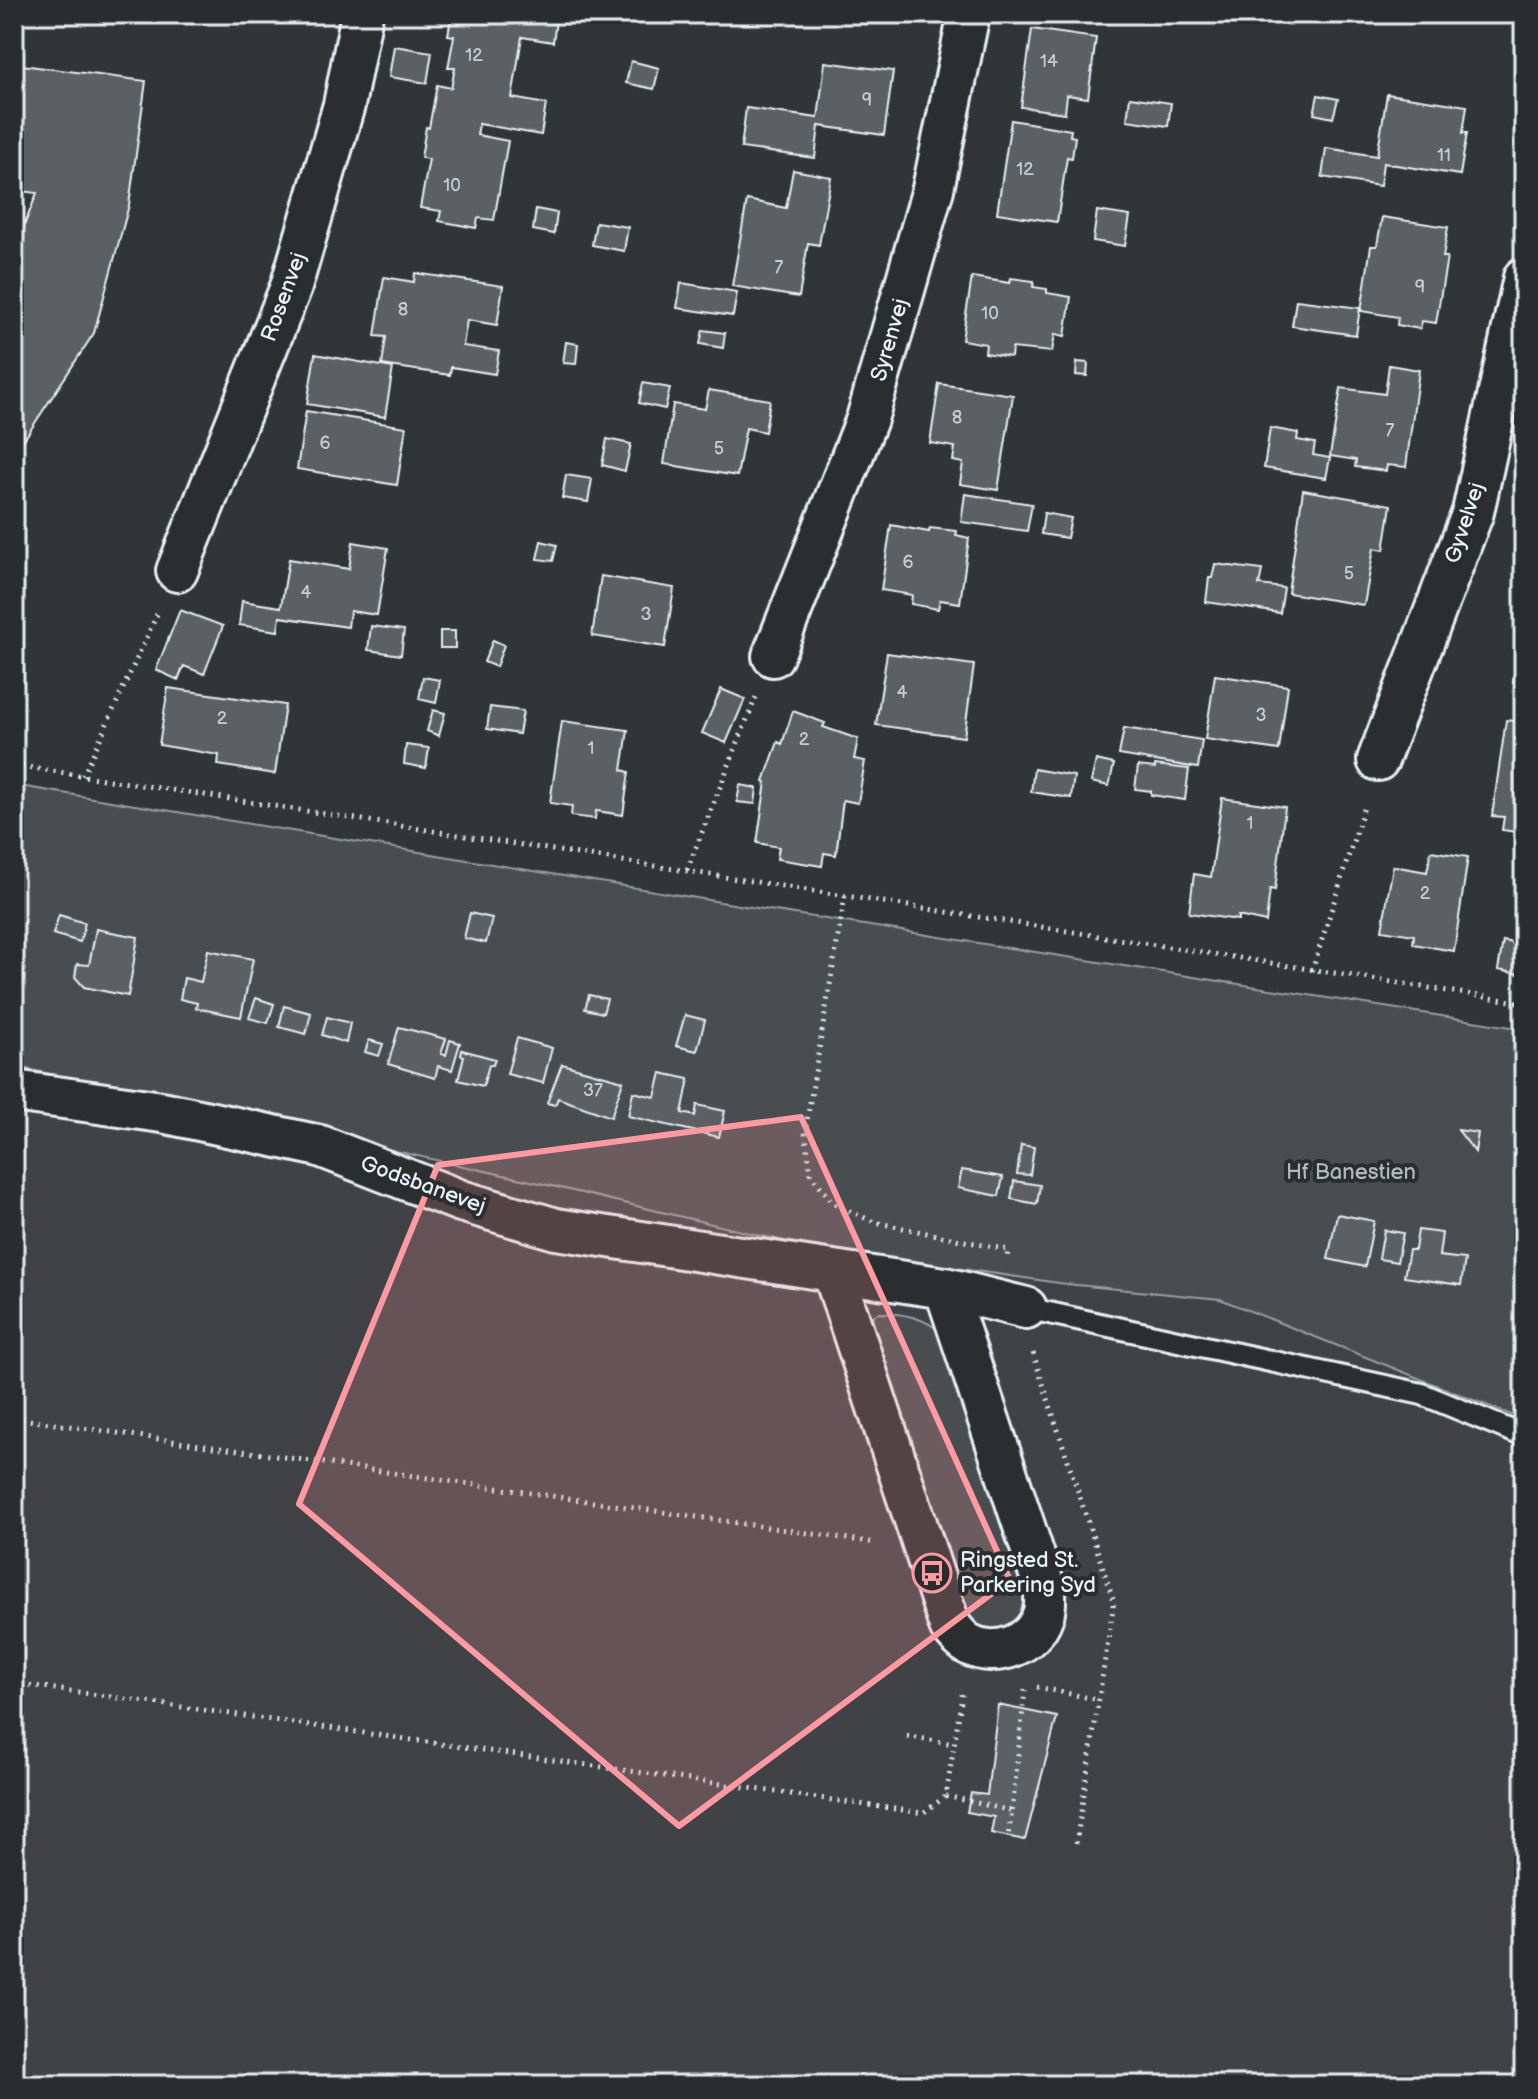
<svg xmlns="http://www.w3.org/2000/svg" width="1538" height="2099" viewBox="0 0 1538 2099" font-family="'Balsamiq Sans',sans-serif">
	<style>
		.built { fill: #3f4244 }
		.green { fill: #494d4f; stroke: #989fa4; stroke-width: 2 }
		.building { fill: #5c6063; stroke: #e8f1f8; stroke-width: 2 }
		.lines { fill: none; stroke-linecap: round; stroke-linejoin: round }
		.service-casing { stroke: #e8f1f8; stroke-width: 26 }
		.minor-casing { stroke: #e8f1f8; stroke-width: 46 }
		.path { stroke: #e8f1f8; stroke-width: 5; stroke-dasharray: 2 6; stroke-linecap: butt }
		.service { stroke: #2a2d2e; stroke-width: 20 }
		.minor { stroke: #2a2d2e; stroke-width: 40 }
		.marked { fill: #ff9aa2; fill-opacity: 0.2; stroke: #ff9aa2; stroke-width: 6; stroke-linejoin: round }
		.labels { text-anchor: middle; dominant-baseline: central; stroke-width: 8; stroke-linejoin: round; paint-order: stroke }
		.number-label { font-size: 18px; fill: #c5cdd3 }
		.street-label { font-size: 22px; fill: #e8f1f8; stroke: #2a2d2e }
		.park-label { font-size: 22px; fill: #b0b8bd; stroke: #2a2d2e }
		.poi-label { font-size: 22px; fill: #e8f1f8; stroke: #2a2d2e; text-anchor: start }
	</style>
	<rect width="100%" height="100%" fill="#323536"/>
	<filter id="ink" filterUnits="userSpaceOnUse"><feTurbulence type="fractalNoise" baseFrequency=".0125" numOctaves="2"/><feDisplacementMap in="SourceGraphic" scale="16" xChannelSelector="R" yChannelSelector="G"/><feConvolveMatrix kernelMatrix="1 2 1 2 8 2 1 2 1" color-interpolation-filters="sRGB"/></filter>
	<g filter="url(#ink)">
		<path class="built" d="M14 1066 535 1182 809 1247 1066 1284 1220 1299 1524 1420V2085H14Z"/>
		<path class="green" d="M14 785 769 910 1524 1029V1420L1220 1299 1066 1284 809 1247 535 1182 14 1066Z
			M878 1313C902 1313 926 1317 944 1335L1024 1583C1025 1619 1016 1628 981 1632L965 1619 871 1329V1318Z"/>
		<path class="building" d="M458 14H557L553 42 522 37 512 98 546 104 541 135 479 124 477 135 508 141 494 220 478 218 476 228 439 221 441 211 420 208 429 159 421 158 426 127 429 128 437 85 451 88 455 68H448L454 36 448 35 451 19 457 20Z
			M1032 29 1096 38 1088 98 1067 95 1065 113 1021 107Z
			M394 46 432 52 427 83 389 77Z
			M631 61 659 68 654 89 626 83Z
			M825 62 893 71 884 135 819 126 815 158 741 148 746 108 818 118Z
			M14 64 146 81 129 205 94 333 14 455V251L37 193 14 190Z
			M1387 94 1467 106 1463 133H1467L1460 175 1383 163 1380 186 1322 177 1326 148 1377 156Z
			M1318 95 1338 99 1333 118 1314 114Z
			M1130 97 1171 103 1168 126 1127 120Z
			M1011 120 1071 130 1070 136 1075 137 1072 158 1067 157 1057 222 997 213Z
			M793 170 831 177 819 245 808 243 799 297 732 286 747 200 786 208Z
			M536 209 557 213 554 234 533 230Z
			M1097 211 1130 216 1125 246 1093 241Z
			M1382 217 1448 227 1443 257H1447L1436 323 1422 321 1420 329 1397 325 1398 317 1361 311 1371 246H1377Z
			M596 222 628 227 624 251 592 245Z
			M415 273 503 286 497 325 467 320 463 346 499 351 495 374 451 367 450 375 382 365 386 337 375 336 384 277 414 282Z
			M972 277 1010 283 1011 278 1034 281 1033 287 1047 289V293L1071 297 1065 336 1055 334 1052 352 1012 348 1011 357 985 353 986 344 962 340Z
			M681 283 737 292 733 316 677 308Z
			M1296 300 1360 308 1356 335 1292 326Z
			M703 330 725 333 723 348 700 344Z
			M566 342 578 344 576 364 563 363Z
			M315 354 393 368 385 417 307 404Z
			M1077 362 1088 363 1087 376 1076 375Z
			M1389 365 1419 370 1406 467 1387 465 1386 471 1355 467 1356 460 1330 456 1341 388 1385 394Z
			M643 383 670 388 665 409 639 403Z
			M939 384 1013 395 998 490 960 484 963 463 953 461 955 447 930 443Z
			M709 390 770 400 765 432 746 428 737 476 664 464 673 404 705 409Z
			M306 411 406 427 397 485 297 469Z
			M1270 428 1298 433 1297 440 1315 443 1313 455 1330 458 1326 478 1264 468Z
			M607 439 631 444 625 471 602 465Z
			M566 475 592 479 588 502 562 498Z
			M1303 490 1391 505 1384 550 1374 548 1364 605 1288 593Z
			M965 494 1032 504 1027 531 961 522Z
			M1044 513 1071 518 1067 538 1041 534Z
			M891 525 929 532 930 528 957 531 956 535 969 538 960 603 940 600 938 609 911 604 912 595 881 590Z
			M541 541 557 545 553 561 537 559Z
			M353 542 388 548 377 615 350 611 348 627 280 617 278 631 239 625 242 601 281 607 289 559 349 569Z
			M1215 564 1262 570 1259 585 1284 588 1280 613 1206 602 1209 578H1212Z
			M601 576 674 588 665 647 592 636Z
			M180 610 223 626 204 674 184 666 178 680 156 670Z
			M1524 622V684L1513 682Z
			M371 626 404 630 401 655 368 650Z
			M440 631H455V648H440Z
			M493 640 504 645 496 667 484 662Z
			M887 653 974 665 964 737 876 725Z
			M1215 675 1288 686 1279 750 1205 739Z
			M423 677 440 680 436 703 419 699Z
			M168 688 285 705 275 774 218 765 219 755 159 745Z
			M721 689 745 699 726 743 702 733Z
			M490 707 523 711 519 734 487 729Z
			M1524 709V833L1502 830 1504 817 1492 816 1506 720 1522 722Z
			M433 710 445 713 439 736 427 731Z
			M793 711 825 723 823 727 858 739 854 759 865 761 858 803 843 800 836 855 824 853 822 866 777 859 779 847 757 843 766 782 764 781 778 742 782 744Z
			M562 721 628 730 622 770 629 772 623 815 596 811 595 819 571 816 572 806 550 803Z
			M1124 728 1202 740 1198 768 1119 755Z
			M406 745 429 748 426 768 404 764Z
			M1096 760 1114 764 1109 786 1091 782Z
			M1155 765 1189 769 1185 800 1151 795V791L1135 789 1138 766 1155 768Z
			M1034 769 1074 776 1071 798 1031 792Z
			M740 785 757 788 755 804 737 802Z
			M1222 798 1285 807 1275 890 1270 889 1266 922 1238 916V920L1189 913 1194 874 1211 877Z
			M1431 851 1468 857 1454 951 1413 944 1414 935 1382 930 1393 866 1427 872Z
			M470 913 492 918 486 943 464 938Z
			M59 915 85 923 80 942 53 934Z
			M96 929 138 937 128 996 84 987 75 977 77 964 89 965Z
			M1503 941 1524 945V975L1498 970Z
			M208 950 253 959 241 1017 196 1008 197 1003 180 999 184 978 201 982Z
			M589 995 607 999 603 1013 585 1009Z
			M256 998 274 1004 268 1023 249 1018Z
			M284 1006 311 1013 306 1034 279 1027Z
			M685 1015 705 1020 697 1051 676 1046Z
			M327 1017 350 1023 346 1043 322 1035Z
			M399 1027 446 1039 441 1054 446 1055 450 1040 460 1043 452 1070 438 1066 435 1078 388 1064Z
			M517 1038 552 1048 543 1083 507 1074Z
			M369 1040 383 1044 379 1056 365 1052Z
			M462 1050 495 1059 493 1065H489L483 1086 458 1080 464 1056 461 1055Z
			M562 1064 623 1081 611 1117 558 1098 555 1105 547 1103Z
			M661 1073 689 1079 682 1113 695 1116 697 1105 725 1111 719 1137 628 1116 633 1092 655 1097Z
			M1458 1130 1478 1133 1475 1152Z
			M1021 1145 1034 1147 1030 1175 1017 1174Z
			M962 1170 1003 1177 999 1196 958 1188Z
			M1014 1181 1040 1185 1037 1204 1011 1199Z
			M1337 1214 1374 1221 1365 1267 1328 1259Z
			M1384 1230 1403 1233 1397 1262 1379 1259Z
			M1418 1230 1442 1233 1439 1256 1465 1259 1461 1285 1404 1277 1409 1250H1415Z
			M998 1705 1057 1717 1025 1840 991 1833 994 1817 967 1812 971 1793 987 1795Z"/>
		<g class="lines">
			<g class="service-casing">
				<path id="service" d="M1026 1308 1422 1394 1524 1436"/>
			</g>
			<g class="minor-casing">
				<path id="minor" d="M177 571 291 287 344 105 362 14
					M773 656 867 419 933 189 969 14
					M1378 760 1473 512 1524 278
					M14 1091 162 1112 320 1146 461 1201 556 1229 945 1288 1026 1308
					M833 1271 950 1626C955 1632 961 1640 968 1644 996 1659 1033 1645 1043 1615 1046 1608 1045 1597 1045 1589L945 1288"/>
			</g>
			<path class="path" d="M14 765 1524 1003
				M83 776 159 610
				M687 870 756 697
				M845 896 805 1132 811 1174 834 1204 874 1222 1008 1250 1007 1257
				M1312 971 1365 804
				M1033 1353 1114 1602 1076 1844
				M14 1418 876 1543
				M14 1683 923 1813 946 1796 963 1689
				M1037 1687 1099 1700
				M907 1736 954 1744
				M946 1796 1012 1811 1008 1836
				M1012 1811 1025 1690"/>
			<use href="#service" class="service"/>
			<use href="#minor" class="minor"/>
		</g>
	</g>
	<path class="marked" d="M801 1117 1010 1580 679 1826 299 1504 438 1165Z"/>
	<defs>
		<g id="bus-ring" transform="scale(2)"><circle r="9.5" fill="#2a2d2e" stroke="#ff9aa2" stroke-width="1.5"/><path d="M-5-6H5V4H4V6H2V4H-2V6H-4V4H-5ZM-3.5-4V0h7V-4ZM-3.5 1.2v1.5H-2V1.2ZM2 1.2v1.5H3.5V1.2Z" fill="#ff9aa2"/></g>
	</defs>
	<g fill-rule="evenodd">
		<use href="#bus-ring" x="932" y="1573"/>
	</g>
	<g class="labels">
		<g class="number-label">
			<text x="474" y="55">12</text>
			<text x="1049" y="61">14</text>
			<text x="867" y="100">9</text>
			<text x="1444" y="155">11</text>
			<text x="1025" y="169">12</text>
			<text x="452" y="185">10</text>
			<text x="779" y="267">7</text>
			<text x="1420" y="287">9</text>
			<text x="403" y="309">8</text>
			<text x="990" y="313">10</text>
			<text x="957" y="417">8</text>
			<text x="1390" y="430">7</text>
			<text x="325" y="443">6</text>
			<text x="719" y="448">5</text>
			<text x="908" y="562">6</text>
			<text x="1349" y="573">5</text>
			<text x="306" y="592">4</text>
			<text x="646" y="614">3</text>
			<text x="902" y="692">4</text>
			<text x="1261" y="715">3</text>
			<text x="222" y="718">2</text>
			<text x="804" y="739">2</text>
			<text x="591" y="748">1</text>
			<text x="1250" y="823">1</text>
			<text x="1425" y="893">2</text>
			<text x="593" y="1090">37</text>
		</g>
		<g class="street-label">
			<text transform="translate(284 297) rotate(-70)">Rosenvej</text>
			<text transform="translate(890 340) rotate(-74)">Syrenvej</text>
			<text transform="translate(1465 523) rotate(-72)">Gyvelvej</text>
			<text transform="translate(423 1185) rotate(20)">Godsbanevej</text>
		</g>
		<g class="park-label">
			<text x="1351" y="1172">Hf Banestien</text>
		</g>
		<g class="poi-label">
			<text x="960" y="1560">Ringsted St.<tspan x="960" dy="25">Parkering Syd</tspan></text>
		</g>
	</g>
	<rect width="1538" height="2099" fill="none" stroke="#2a2d2e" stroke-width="48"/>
	<rect x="24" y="24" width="1490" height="2051" fill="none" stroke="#e8f1f8" stroke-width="3" filter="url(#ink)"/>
</svg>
